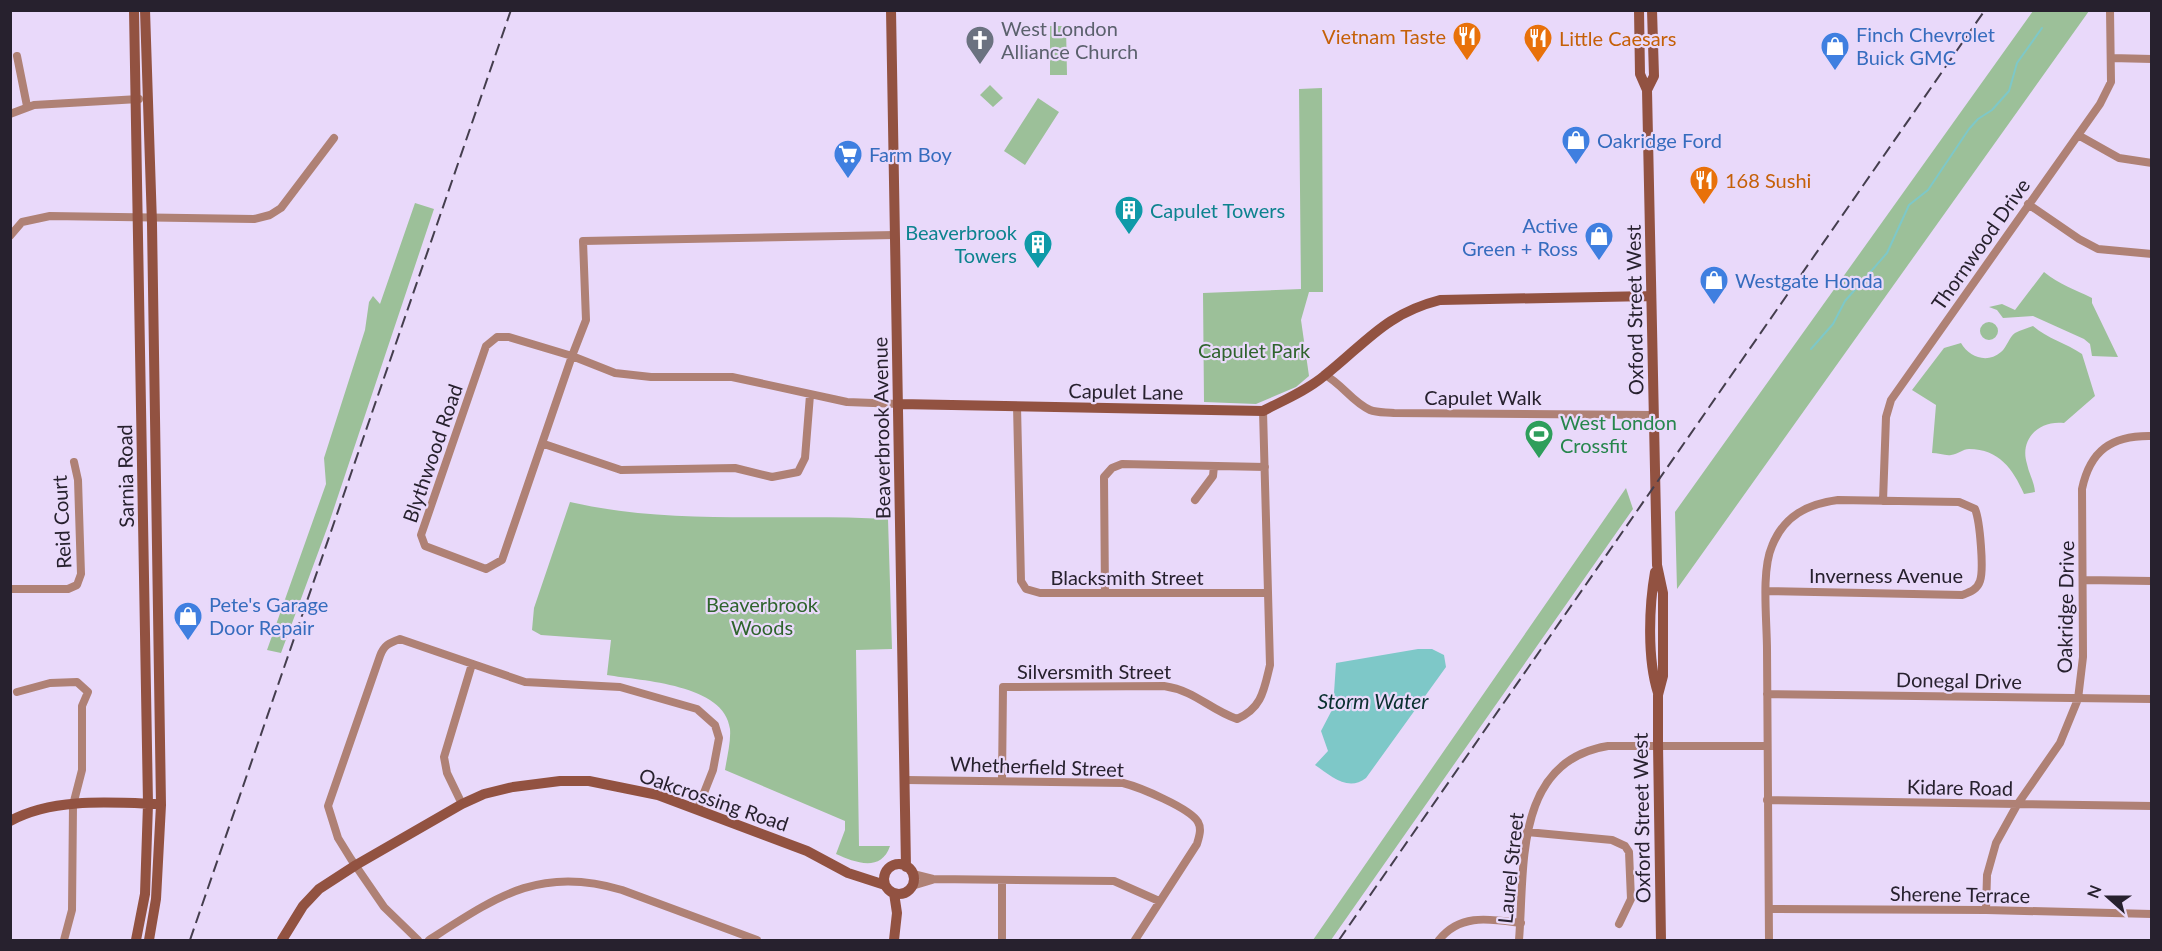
<svg xmlns="http://www.w3.org/2000/svg" width="2162" height="951" viewBox="0 0 2162 951" font-family="Lato,sans-serif">
	<style>
		.green { fill: #9cc099 }
		.water { fill: #7ec8c8 }
		.lines { fill: none; stroke-linecap: round; stroke-linejoin: round }
		.stream { stroke: #7ec8c8; stroke-width: 2 }
		.street { stroke: #af8175; stroke-width: 8 }
		.secondary { stroke: #925241; stroke-width: 10 }
		.rail { stroke: #453e4e; stroke-width: 2; stroke-dasharray: 12 6; stroke-linecap: butt }
		.labels { text-anchor: middle; dominant-baseline: central; stroke-width: 4.5; stroke-linejoin: round; paint-order: stroke }
		.worship-label { font-size: 20px; fill: #5b616d; stroke: #e9d9fa; text-anchor: start }
		.shop-label { font-size: 20px; fill: #366cbe; stroke: #e9d9fa; text-anchor: start }
		.food-label { font-size: 20px; fill: #c56008; stroke: #e9d9fa; text-anchor: start }
		.culture-label { font-size: 20px; fill: #0d838f; stroke: #e9d9fa; text-anchor: start }
		.street-label { font-size: 20px; fill: #27212e; stroke: #e9d9fa }
		.park-label { font-size: 20px; fill: #2f642d; stroke: #e9d9fa }
		.leisure-label { font-size: 20px; fill: #27864d; stroke: #e9d9fa; text-anchor: start }
		.water-label { font-size: 21px; font-style: italic; fill: #0a3030; stroke: #e9d9fa }
	</style>
	<rect width="100%" height="100%" fill="#e9d9fa"/>
	<path class="green" d="M2033 11H2089L1677 589 1675 512Z
		M1050 26H1066L1067 75H1050Z
		M990 85 1003 98 993 107 980 95Z
		M1322 88 1323 292H1309L1301 320 1309 376 1296 387 1256 404 1204 402 1203 293 1301 289 1299 89Z
		M1038 98 1059 112 1025 165 1004 151Z
		M415 203 434 209 329 523 281 653 267 650 326 484 324 458 365 330 369 302 373 296 380 304Z
		M2044 272C2060 285 2074 289 2092 298V303L2118 357 2092 356 2090 344 2084 339 2033 316 2003 318 1997 310 1989 307 2002 304 2015 310Z
		M1980 331a9 9 0 1 1 18 0a9 9 0 1 1-18 0Z
		M2033 326C2048 339 2066 343 2082 354L2095 396 2064 423C2040 420 2019 438 2027 464 2029 474 2034 481 2035 492L2024 494C2013 469 1999 449 1969 449 1963 449 1958 454 1951 455 1946 456 1938 453 1932 453L1936 405 1912 390 1944 348 1961 343C1969 357 1987 364 2001 352 2007 347 2009 337 2015 333 2020 330 2028 328 2033 326Z
		M1626 488 1633 509 1331 940H1313Z
		M570 502C674 526 782 513 888 519L892 649 856 650 859 846H890C881 873 854 862 836 854L845 830V821L725 770C727 757 731 742 730 729 725 684 642 681 607 675L611 640 541 635 532 630 534 608Z"/>
	<path class="water" d="M1418 649H1432L1444 655 1446 667 1366 778C1348 792 1331 776 1315 765L1328 751 1321 731 1333 708 1336 663Z"/>
	<g class="lines">
		<path class="stream" d="M1811 349 1833 324 1845 301 1887 253 1909 205 1928 190 1969 129 1978 119 1992 110 2009 91 2017 63 2042 28"/>
		<path class="street" d="M17 56 27 106
			M2111 58 2152 59
			M10 114 34 105 139 99
			M2078 135 2119 158 2152 163
			M2028 204 2079 239 2098 249 2152 254
			M895 235 583 241 586 320 572 356 509 337H497L486 346 421 535 425 546 486 569 502 560 572 356 615 373 651 377H732L847 402 899 404
			M10 236 22 222 50 216 254 219 270 215 281 208 334 138
			M1325 375C1342 384 1352 402 1370 410 1377 413 1386 412 1394 413L1654 415
			M1017 406 1021 581 1026 589 1040 593H1268
			M544 444 621 470 735 468 772 477 798 472 805 458 810 395
			M1195 500 1213 476 1214 466
			M1883 501 1886 417 1891 400 2100 104 2111 82 2110 10
			M2083 580 2152 581
			M10 589H68L77 585 81 574 78 480 74 462
			M1767 591 1962 595C1970 592 1977 590 1980 581 1984 570 1980 521 1975 509L1959 502 1838 500C1807 504 1784 516 1772 546 1761 571 1767 621 1767 650 1767 747 1769 844 1769 940
			M1105 593 1104 477 1112 468 1122 464 1265 467
			M17 692 50 683 77 682 88 692 82 706V770L73 805 72 910 64 940
			M1767 694 2152 699
			M906 780 1123 783C1139 787 1190 808 1198 822 1202 829 1199 837 1197 844L1135 940
			M1002 781 1003 687 1164 686C1196 691 1207 708 1237 719 1262 708 1264 690 1270 665L1263 411
			M1767 800 2152 806
			M462 804 447 773 444 757 472 664
			M1527 832 1612 840 1625 846 1629 852 1631 899 1619 924
			M913 874 933 879 1114 881 1159 901
			M1002 880V940
			M912 886 932 880
			M1769 909 1986 910 2152 914
			M1986 910 1987 875 1996 843 2017 805 2060 743 2078 699 2083 657 2082 489C2090 451 2111 435 2152 436
			M418 940 384 907 351 859 338 838 328 806 380 656C384 645 389 643 400 639L525 682 620 687 697 709 715 725 719 738 713 770 698 808
			M429 940C496 897 540 865 622 890L757 940
			M1439 940C1460 913 1490 919 1521 923
			M1519 940C1525 869 1513 761 1608 746H1767"/>
		<path class="secondary" d="M134 10 148 804 145 894 136 940
			M145 10 152 224 161 805 156 899 149 940
			M891 10 906 867
			M1639 10 1640 74 1647 90 1657 565 1663 593V676L1658 695V744L1661 940
			M1647 90 1654 76 1652 10
			M899 404 1263 411C1284 400 1306 391 1324 376 1366 343 1385 314 1440 300L1651 296
			M1655 572C1649 606 1647 659 1658 693
			M10 821C52 798 108 802 155 804
			M884 879a15 15 0 1 1 30 0a15 15 0 1 1-30 0Z
			M282 940 303 906 319 889 356 865 462 804 484 794 513 787 560 781H589L658 795 807 851 848 873 885 885
			M894 940 897 913 894 893"/>
		<path class="rail" d="M190 940 511 10
			M1339 940 1985 10"/>
	</g>
	<defs>
		<g id="restaurant-pin" transform="scale(1.5)"><path d="M0 17L-7.5 6A9.5 9.5 0 1 1 7.5 6Z" fill="#e8710a" stroke="#e9d9fa"/><path d="M-5-6h1v4h1v-4h1v4h1v-4h1v5L-1.5 .5V6h-2V.5L-5-1ZM5-6V6H3V1.5H1.5Q1.5-4 5-6Z" fill="#fff"/></g>
		<g id="church-pin" transform="scale(1.5)"><path d="M0 17L-7.5 6A9.5 9.5 0 1 1 7.5 6Z" fill="#6b7280" stroke="#e9d9fa"/><path d="M-1.2-6h2.4v3.5h3.3v2.4h-3.3V6h-2.4V-.1h-3.3v-2.4h3.3Z" fill="#fff"/></g>
		<g id="shop-pin" transform="scale(1.5)"><path d="M0 17L-7.5 6A9.5 9.5 0 1 1 7.5 6Z" fill="#3f7fe0" stroke="#e9d9fa"/><path d="M-5-2.5h2.3a2.7 3.5 0 0 1 5.4 0H5L5.5 6h-11ZM-1.5-2.5h3a1.5 2.3 0 0 0-3 0Z" fill="#fff"/></g>
		<g id="supermarket-pin" transform="scale(1.5)"><path d="M0 17L-7.5 6A9.5 9.5 0 1 1 7.5 6Z" fill="#3f7fe0" stroke="#e9d9fa"/><path d="M-6-5.5h2.5l.6 2H6L4.5 2H-2.5L-4.4-4H-6ZM-1.5 3.2a1.3 1.3 0 1 0 .1 0ZM3 3.2a1.3 1.3 0 1 0 .1 0Z" fill="#fff"/></g>
		<g id="building-pin" transform="scale(1.5)"><path d="M0 17L-7.5 6A9.5 9.5 0 1 1 7.5 6Z" fill="#0f9aa8" stroke="#e9d9fa"/><path d="M-4-6H4V6H1V3H-1V6H-4ZM-2.5-4.3h1.7v1.8h-1.7ZM.8-4.3h1.7v1.8H.8ZM-2.5-1h1.7V.8h-1.7ZM.8-1h1.7V.8H.8Z" fill="#fff"/></g>
		<g id="stadium-pin" transform="scale(1.5)"><path d="M0 17L-7.5 6A9.5 9.5 0 1 1 7.5 6Z" fill="#2e9e5b" stroke="#e9d9fa"/><path d="M0-5a6.5 5 0 1 0 0 10a6.5 5 0 1 0 0-10ZM-3.5-1.8h7v3.6h-7Z" fill="#fff"/></g>
	</defs>
	<g fill-rule="evenodd">
		<use href="#restaurant-pin" x="1467" y="36"/>
		<use href="#restaurant-pin" x="1538" y="38"/>
		<use href="#church-pin" x="980" y="40"/>
		<use href="#shop-pin" x="1835" y="46"/>
		<use href="#shop-pin" x="1576" y="140"/>
		<use href="#supermarket-pin" x="848" y="154"/>
		<use href="#restaurant-pin" x="1704" y="180"/>
		<use href="#building-pin" x="1129" y="210"/>
		<use href="#shop-pin" x="1599" y="236"/>
		<use href="#building-pin" x="1038" y="244"/>
		<use href="#shop-pin" x="1714" y="280"/>
		<use href="#stadium-pin" x="1539" y="434"/>
		<use href="#shop-pin" x="188" y="616"/>
	</g>
	<g class="labels">
		<g class="worship-label">
			<text x="1001" y="28">West London<tspan x="1001" dy="23">Alliance Church</tspan></text>
		</g>
		<g class="shop-label">
			<text x="1856" y="34">Finch Chevrolet<tspan x="1856" dy="23">Buick GMC</tspan></text>
			<text x="1597" y="140">Oakridge Ford</text>
			<text x="869" y="154">Farm Boy</text>
			<text x="1578" y="225" text-anchor="end">Active<tspan x="1578" dy="23">Green + Ross</tspan></text>
			<text x="1735" y="280">Westgate Honda</text>
			<text x="209" y="604">Pete's Garage<tspan x="209" dy="23">Door Repair</tspan></text>
		</g>
		<g class="food-label">
			<text x="1446" y="36" text-anchor="end">Vietnam Taste</text>
			<text x="1559" y="38">Little Caesars</text>
			<text x="1725" y="180">168 Sushi</text>
		</g>
		<g class="culture-label">
			<text x="1150" y="210">Capulet Towers</text>
			<text x="1017" y="232" text-anchor="end">Beaverbrook<tspan x="1017" dy="23">Towers</tspan></text>
		</g>
		<g class="street-label">
			<text transform="translate(1980 244) rotate(-55)">Thornwood Drive</text>
			<text transform="translate(1634 310) rotate(-91)">Oxford Street West</text>
			<text transform="translate(1126 391) rotate(1)">Capulet Lane</text>
			<text x="1483" y="397">Capulet Walk</text>
			<text transform="translate(881 428) rotate(-91)">Beaverbrook Avenue</text>
			<text transform="translate(432 453) rotate(-71)">Blythwood Road</text>
			<text transform="translate(125 476) rotate(-91)">Sarnia Road</text>
			<text transform="translate(61 522) rotate(-93)">Reid Court</text>
			<text x="1886" y="575">Inverness Avenue</text>
			<text x="1127" y="577">Blacksmith Street</text>
			<text transform="translate(2065 607) rotate(-89)">Oakridge Drive</text>
			<text x="1094" y="671">Silversmith Street</text>
			<text transform="translate(1959 680) rotate(1)">Donegal Drive</text>
			<text transform="translate(1037 766) rotate(2)">Whetherfield Street</text>
			<text transform="translate(1960 787) rotate(1)">Kidare Road</text>
			<text transform="translate(714 799) rotate(19)">Oakcrossing Road</text>
			<text transform="translate(1641 818) rotate(-91)">Oxford Street West</text>
			<text transform="translate(1510 868) rotate(-84)">Laurel Street</text>
			<text transform="translate(1960 894) rotate(1)">Sherene Terrace</text>
		</g>
		<g class="park-label">
			<text x="1254" y="350">Capulet Park</text>
			<text x="762" y="604">Beaverbrook<tspan x="762" dy="23">Woods</tspan></text>
		</g>
		<g class="leisure-label">
			<text x="1560" y="422">West London<tspan x="1560" dy="23">Crossfit</tspan></text>
		</g>
		<g class="water-label">
			<text x="1373" y="700">Storm Water</text>
		</g>
	</g>
	<rect width="2162" height="951" fill="none" stroke="#27212e" stroke-width="24"/>
	<g transform="translate(2108 897) rotate(291)" stroke="#e9d9fa" stroke-width="4.5" paint-order="stroke">
	<path d="M0-4.5L10 22L0 15L-10 22Z" fill="#27212e"/>
	<text y="-9" font-size="16" font-weight="bold" text-anchor="middle" fill="#27212e">N</text>
	</g>
</svg>
